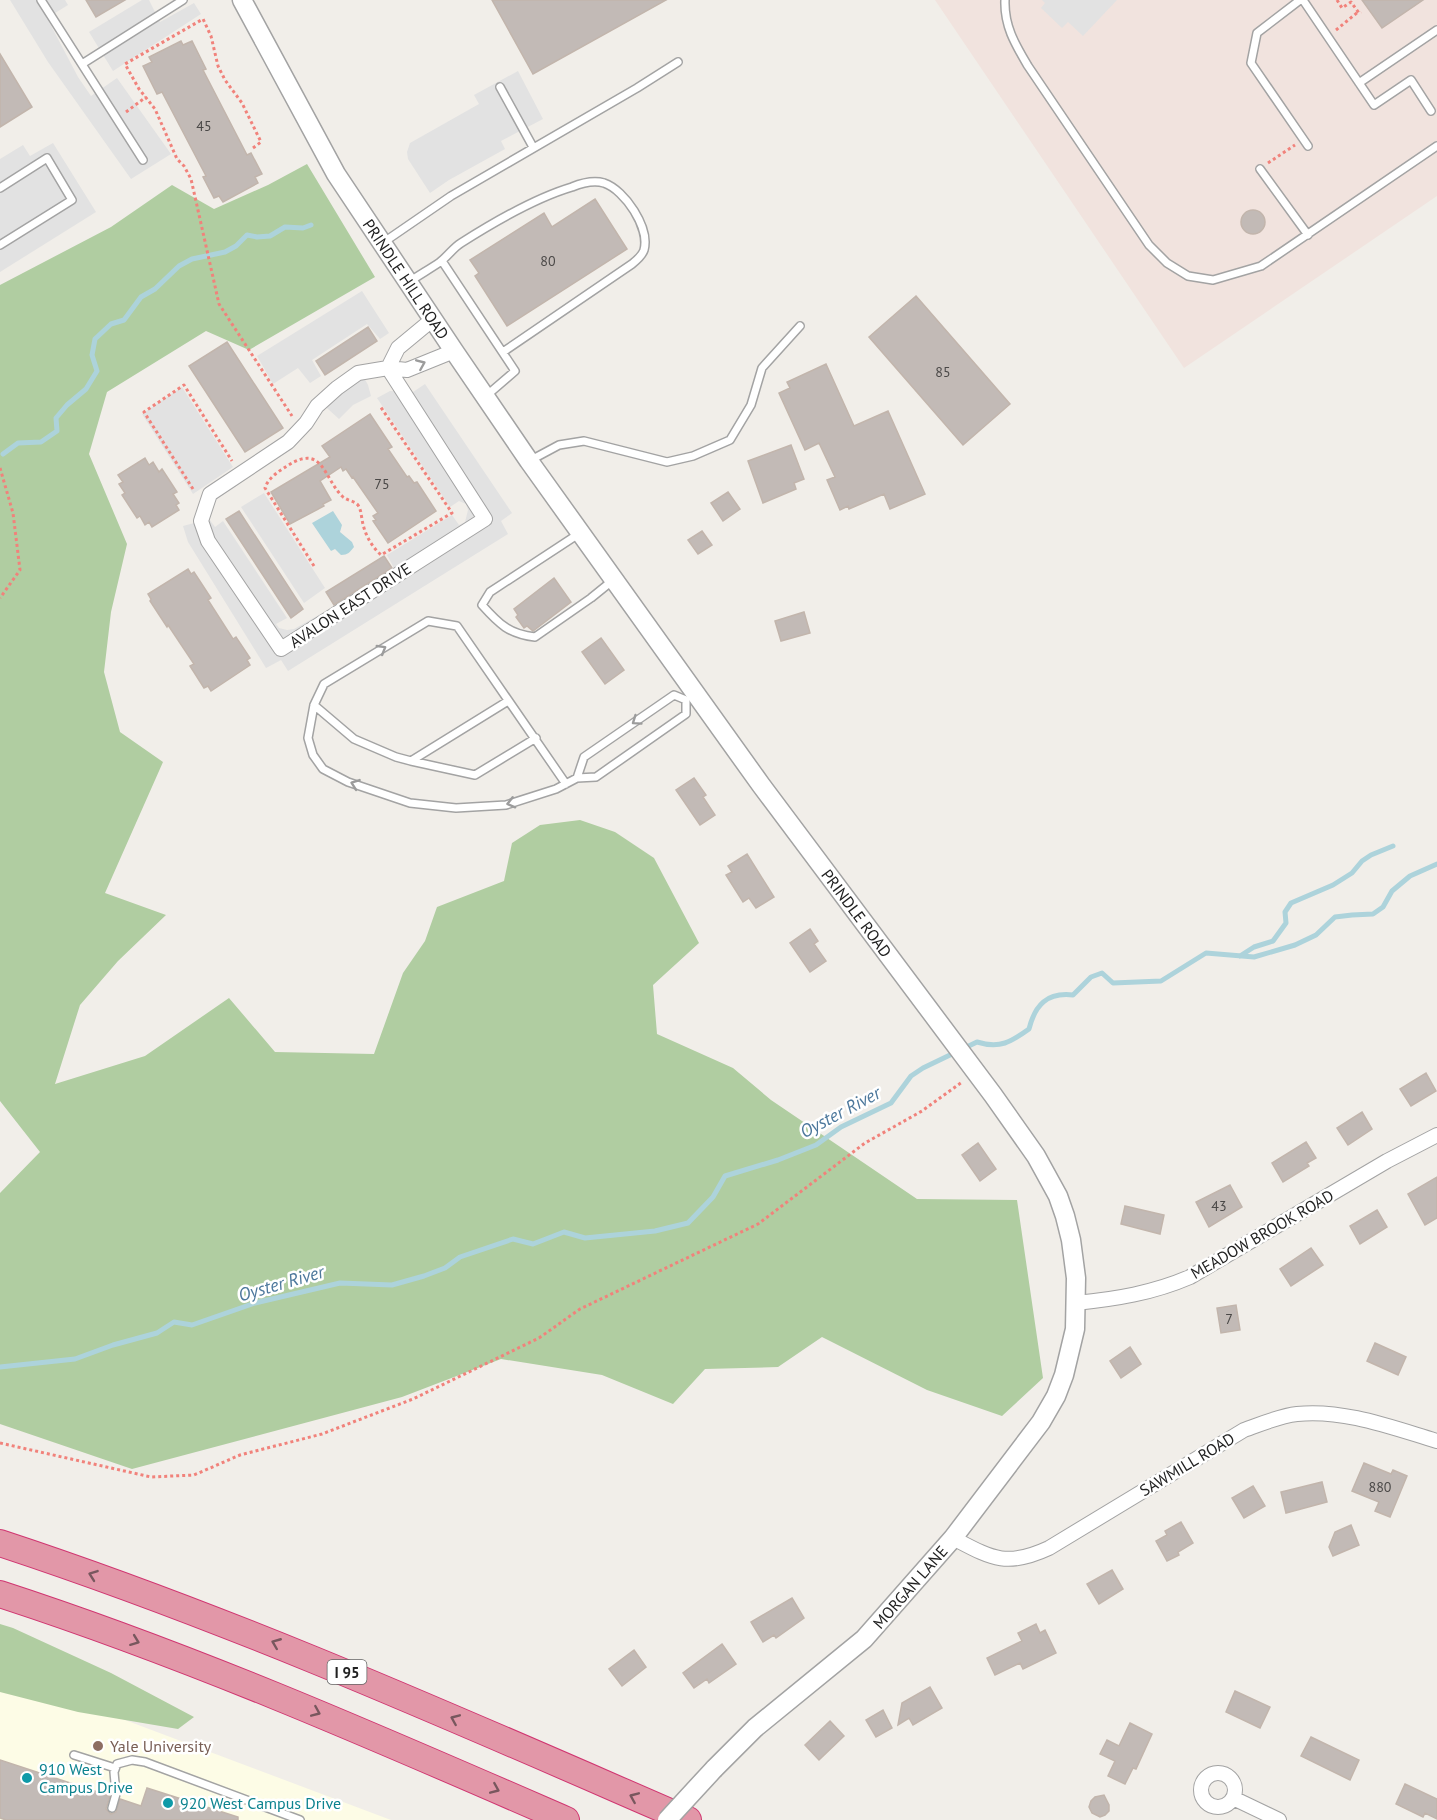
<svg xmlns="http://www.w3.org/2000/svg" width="1437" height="1820" viewBox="0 0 1437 1820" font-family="'PT Sans',sans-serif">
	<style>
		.education { fill: #fdfce6 }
		.military { fill: #f1e3de }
		.forest { fill: #b0cda1 }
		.parking { fill: #e2e2e2 }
		.water { fill: #add3db }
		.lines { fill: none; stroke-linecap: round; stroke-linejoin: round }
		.stream { stroke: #add3db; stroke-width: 5 }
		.building { fill: #c2bab6; stroke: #c2b5ac; stroke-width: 1.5 }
		.service-casing { stroke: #a3a3a3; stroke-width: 10 }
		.minor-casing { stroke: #a3a3a3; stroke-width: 16 }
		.tertiary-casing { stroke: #a3a3a3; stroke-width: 21 }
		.motorway-casing { stroke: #d03671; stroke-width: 28 }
		.path { stroke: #f1827b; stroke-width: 3; stroke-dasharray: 3 3; stroke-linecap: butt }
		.service { stroke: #fff; stroke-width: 7 }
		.minor { stroke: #fff; stroke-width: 14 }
		.tertiary { stroke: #fff; stroke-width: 18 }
		.motorway { stroke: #e297a8; stroke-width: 26 }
		.tertiary-bridge-casing { stroke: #a3a3a3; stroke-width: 21; stroke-linecap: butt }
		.tertiary-bridge { stroke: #fff; stroke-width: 18 }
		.oneway { stroke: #9c9c9c }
		.oneway2 { stroke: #78575e }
		.education-dot { fill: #8d6e63; stroke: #fff; stroke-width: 2 }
		.culture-dot { fill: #0f9aa8; stroke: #fff; stroke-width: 2 }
		.labels { text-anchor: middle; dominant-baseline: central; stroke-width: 5; stroke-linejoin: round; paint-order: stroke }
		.number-label { font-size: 14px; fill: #4a4847 }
		.shield { fill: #fff; stroke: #646464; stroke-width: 1.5 }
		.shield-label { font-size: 15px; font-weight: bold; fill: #222 }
		.street-label { font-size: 16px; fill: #222; stroke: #fff }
		.education-label { font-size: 16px; fill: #785e54; stroke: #fff; text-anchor: start }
		.culture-label { font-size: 16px; fill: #0d838f; stroke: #fff; text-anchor: start }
		.water-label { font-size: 18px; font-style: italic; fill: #4d789c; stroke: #fff }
	</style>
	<rect width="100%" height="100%" fill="#f1eee9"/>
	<path class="education" d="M0 1673 391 1820H0Z"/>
	<path class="military" d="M935 0H1437V196L1184 368Z"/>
	<path class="forest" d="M307 164 375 277 249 350 206 331 107 392 89 454 127 544 111 612 104 672 120 732 163 762 105 893 166 915 118 961 80 1005 55 1084 145 1056 229 998 275 1052 374 1054 403 973 425 941 437 907 504 881 512 843 540 825 580 820 615 832 654 858 699 943 653 985 657 1034 733 1068 771 1100 917 1199 1017 1200 1043 1378 1002 1416 927 1390 822 1337 778 1367 705 1369 673 1404 602 1375 501 1359 402 1397 132 1469 0 1424V1193L40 1152 0 1101V285L111 227 172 185 214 209 268 185Z
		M0 1624 13 1628 111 1673 194 1717 178 1729 78 1712 0 1692Z"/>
	<path class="parking" d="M10 0H65L68 5 47 18 78 77 91 96 117 78 171 154 131 179 48 62Z
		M142 0H149L160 22 194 3 201 14 113 71 89 32Z
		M1042 0H1117L1083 36 1068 22 1062 28 1041 8 1045 3Z
		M518 71 543 119 501 141 505 149 449 180 430 193 408 159 407 152 410 143 479 104 474 95Z
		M53 143 96 212 0 272V159L23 145 30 156Z
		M362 291 389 333 380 339 367 324 312 360 321 376 310 383 298 368 273 384 257 356Z
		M358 366 368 385 371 396 353 405 339 419 317 399Z
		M425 384 512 513 501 521 508 534 288 671 281 660 266 668 188 542 183 526 209 519 215 527 223 521 287 618 276 624 279 628 287 630 294 629 335 606 394 568 387 555 452 515 459 525 465 522 468 510 466 504 459 501 450 507 377 398 390 391 413 392Z
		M182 387 233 467 193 494 142 414Z
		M264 493 325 588 304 603 241 507Z"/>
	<path class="water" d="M333 511 342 525 340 532 352 542 354 547C350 552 348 555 341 555L335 549 331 551 312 523Z"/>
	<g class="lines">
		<path class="stream" d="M3 454 18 443 41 442 57 431 56 418 67 405 86 389 97 371 92 355 95 339 111 324 124 320 141 297 155 289 179 266 192 259 225 252 236 246 247 235 257 237 270 236 285 227 303 228 311 225
			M1240 956 1254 947 1273 941 1286 923 1285 912 1291 903 1333 885 1352 873 1362 861 1371 855 1393 846
			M0 1367 75 1359 113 1345 157 1333 174 1322 192 1325 255 1303 340 1283 392 1285 424 1276 445 1268 460 1257 513 1239 533 1244 564 1232 585 1238 655 1231 688 1223 713 1197 725 1176 778 1160 816 1145 841 1127 891 1103 911 1076 923 1068 977 1042C1000 1049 1011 1042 1029 1029 1035 1005 1047 992 1073 995L1091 977 1102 973 1113 983 1161 981 1206 953 1254 957 1295 945 1316 935 1335 917 1352 915 1373 914 1383 907 1392 891 1410 876 1437 864"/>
	</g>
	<path class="building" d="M86 0H125L96 17Z
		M492 0H666L533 74Z
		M1362 0H1423L1382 28Z
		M181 41 183 45 192 41 206 69 203 70 247 155 251 153 262 174 255 177 258 183 223 202 219 196 214 198 203 177 206 176 162 92 157 94 143 66 152 62 149 57Z
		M0 54 32 107 0 127Z
		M595 199 627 249 507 326 475 276 479 273 470 260 544 213 552 227Z
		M1241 222a12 12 0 1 1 24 0a12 12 0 1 1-24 0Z
		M916 296 1010 404 963 445 869 337Z
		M368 327 377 341 325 375 316 361Z
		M227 342 283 428 245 452 189 366Z
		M826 364 854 426 888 411 925 494 890 509 884 494 849 509 848 506 840 510 827 480 835 477 819 443 805 450 779 393 790 388 787 382Z
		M370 414 392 447 388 449 407 477 409 476 414 483 417 482 436 511 388 543 373 521 376 520 373 516 378 513 353 477 352 478 346 469 343 471 341 467 320 481 331 500 323 504 324 506 290 524 271 492 330 457 322 446Z
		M791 445 804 479 794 483 796 489 763 503 748 461Z
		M145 458 149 465 153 462 159 472 162 469 177 492 173 494 179 503 176 505 179 510 152 527 149 522 145 525 140 516 137 518 122 495 125 493 119 484 123 482 118 475Z
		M728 492 740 509 723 521 711 503Z
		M239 511 303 609 291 618 226 519Z
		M702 531 712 545 698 554 688 540Z
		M384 556 392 568 334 605 326 592Z
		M188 569 191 574 194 572 211 598 208 600 233 639 236 637 250 658 247 660 250 665 211 691 208 686 204 688 190 666 194 664 168 625 167 627 150 601 151 599 148 594Z
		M554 578 571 602 533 631 527 626 524 628 516 617 518 615 514 609Z
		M804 612 810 633 781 641 775 621Z
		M601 638 624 670 605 684 582 652Z
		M694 778 706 795 703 797 715 815 700 825 676 790Z
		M747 854 774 897 756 908 749 898 743 902 726 875 732 872 728 866Z
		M810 929 818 941 814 944 826 961 810 972 790 943Z
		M1426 1073 1436 1091 1411 1106 1400 1089Z
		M1362 1112 1372 1129 1348 1145 1337 1128Z
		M1306 1142 1316 1158 1307 1163 1309 1166 1283 1182 1272 1163Z
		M978 1143 996 1169 980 1181 962 1155Z
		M1437 1177V1218L1425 1225 1408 1194Z
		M1230 1185 1242 1207 1209 1227 1196 1202Z
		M1125 1206 1164 1215 1160 1234 1121 1224Z
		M1377 1210 1387 1227 1360 1244 1350 1226Z
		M1311 1248 1323 1265 1291 1286 1280 1269Z
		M1236 1305 1240 1330 1221 1333 1217 1308Z
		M1375 1343 1406 1357 1398 1375 1367 1361Z
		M1130 1347 1141 1364 1121 1378 1110 1361Z
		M1364 1463 1391 1474 1393 1470 1407 1476 1390 1517 1375 1511 1379 1502 1352 1491Z
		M1322 1482 1327 1502 1286 1513 1281 1492Z
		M1253 1486 1265 1506 1244 1518 1232 1498Z
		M1181 1522 1193 1543 1178 1552 1179 1555 1167 1561 1156 1541 1167 1535 1165 1531Z
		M1351 1525 1359 1545 1333 1556 1329 1547 1335 1532Z
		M1112 1570 1123 1589 1099 1604 1087 1584Z
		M792 1598 804 1618 776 1638 774 1635 763 1642 751 1622Z
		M1036 1624 1040 1633 1045 1630 1056 1653 1023 1669 1020 1663 995 1675 987 1658 1022 1641 1018 1633Z
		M722 1644 736 1664 709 1683 707 1679 694 1688 683 1673Z
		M634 1650 646 1667 622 1686 609 1669Z
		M930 1687 942 1708 913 1725 909 1718 898 1725 902 1703Z
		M1235 1691 1270 1707 1260 1728 1226 1712Z
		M883 1710 892 1728 876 1737 866 1720Z
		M830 1721 844 1736 819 1760 805 1745Z
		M1130 1723 1152 1734 1136 1769 1133 1768 1125 1784 1108 1776 1115 1761 1100 1754 1107 1740 1119 1746Z
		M1311 1737 1359 1760 1350 1780 1301 1756Z
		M0 1760 110 1796 106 1809 111 1814 116 1812 120 1799 141 1806 147 1788 238 1817V1820H6L0 1818Z
		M1405 1784 1437 1799V1819L1425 1813 1423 1817 1396 1804Z
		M1104 1795 1109 1805V1811L1105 1815 1100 1817 1092 1813 1089 1807 1091 1801 1095 1797Z"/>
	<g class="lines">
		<g class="service-casing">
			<path id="service" d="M41 0 143 160
				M1005 0C1004 26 1015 44 1028 66L1149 245 1167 263 1188 276 1213 280 1261 266 1437 146
				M1300 0 1257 33 1251 63 1308 146
				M1303 0 1374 105 1411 80 1431 111
				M82 64 183 0
				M1359 83 1437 30
				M500 87 533 147
				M1260 169 1308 235
				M0 188 47 158 72 200 0 245
				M384 242 451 196 637 88 678 62
				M442 261 515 371 486 396
				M409 282C419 275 430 269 440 262 448 256 453 248 461 243 494 222 535 198 572 187 582 183 593 180 604 183 625 190 650 228 644 250 642 256 637 260 632 264L503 352
				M531 460 559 445 584 441 667 462 693 456 730 440 751 405 762 368 800 326
				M580 533 490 592 482 605C499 624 509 634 535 637L591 598 612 581
				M314 705 354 739 396 757 411 761 508 701
				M411 761 475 775 536 738
				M577 778 584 757 674 695 686 700
				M566 784 457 626 428 621 324 684 314 705 308 738 313 755 323 769 348 782 410 803 456 808 506 805 556 789 577 778 596 777 686 714V700
				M74 1755 115 1768
				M112 1808 116 1794 114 1772 117 1764 132 1760 145 1762 300 1820"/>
		</g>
		<g class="minor-casing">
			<path id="minor" d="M388 368 485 519 281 649 208 541 201 521 210 494 288 442 306 423 317 406 337 388 358 373 388 368 407 370 454 351
				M388 368 398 348 433 319
				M1076 1303C1116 1299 1153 1293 1190 1277L1387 1161 1437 1135
				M953 1538C991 1558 1006 1568 1049 1548L1244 1430C1261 1424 1279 1416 1297 1414 1344 1409 1393 1428 1437 1441
				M1201 1790a17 17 0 1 1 34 0a17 17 0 1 1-34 0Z
				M1233 1798 1279 1820"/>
		</g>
		<g class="tertiary-casing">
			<g id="tertiary">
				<path id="s1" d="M242 0 336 174 454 351 529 461 761 785 993 1095 1036 1156 1058 1196 1065 1216 1071 1240 1076 1278 1075 1329 1064 1375 1056 1396 1041 1422 953 1538 864 1639 755 1728 714 1769"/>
			</g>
		</g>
		<g class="motorway-casing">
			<path id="motorway" d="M0 1543C237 1621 460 1721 688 1820
				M0 1594C194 1657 380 1739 566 1820"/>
		</g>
		<path class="path" d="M1337 0 1342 8 1351 2 1359 13 1361 12
			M1336 30 1358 12
			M126 112 146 97
			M253 148 261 142 242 103 225 80 218 66 211 36 203 19 125 64 139 89 155 109 177 159 184 166 191 179 219 304 292 416
			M1268 163 1295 145
			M0 468 13 513 20 570 0 598
			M193 489 144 412 184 385 232 461
			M314 566 265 488C268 478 279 471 287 466 323 443 323 477 342 496 347 501 353 500 358 505 361 510 361 514 362 519 364 533 371 546 381 555L452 513 380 406
			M0 1443 151 1477 194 1475 240 1455 322 1434 413 1399 539 1338 580 1309 758 1224 865 1143 922 1111 962 1082"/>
		<use href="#service" class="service"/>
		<use href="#minor" class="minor"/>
		<use href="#tertiary" class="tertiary"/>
		<use href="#motorway" class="motorway"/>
		<g class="tertiary-bridge-casing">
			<path id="tertiary-bridge" d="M667 1820 714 1769"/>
		</g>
		<use href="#tertiary-bridge" class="tertiary-bridge"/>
	</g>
	<defs><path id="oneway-chevron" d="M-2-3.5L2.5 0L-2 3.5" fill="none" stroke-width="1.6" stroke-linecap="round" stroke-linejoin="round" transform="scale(1.5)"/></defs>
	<g class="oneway">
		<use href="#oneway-chevron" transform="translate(421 364) rotate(-23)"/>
		<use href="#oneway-chevron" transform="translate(382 649) rotate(-31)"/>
		<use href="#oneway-chevron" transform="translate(636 721) rotate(145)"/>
		<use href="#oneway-chevron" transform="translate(355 784) rotate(-160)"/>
		<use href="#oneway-chevron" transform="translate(511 803) rotate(166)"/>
	</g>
	<g class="oneway2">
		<use href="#oneway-chevron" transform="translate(93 1575) rotate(-160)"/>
		<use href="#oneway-chevron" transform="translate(135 1641) rotate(21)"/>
		<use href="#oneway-chevron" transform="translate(276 1643) rotate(-158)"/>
		<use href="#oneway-chevron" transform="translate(316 1712) rotate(23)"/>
		<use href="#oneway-chevron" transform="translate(455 1719) rotate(-157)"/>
		<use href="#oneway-chevron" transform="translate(495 1789) rotate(23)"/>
		<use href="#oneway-chevron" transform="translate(634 1797) rotate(-157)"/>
	</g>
	<circle class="education-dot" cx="98" cy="1746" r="6"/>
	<g class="culture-dot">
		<circle cx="27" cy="1778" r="6"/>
		<circle cx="168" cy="1803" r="6"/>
	</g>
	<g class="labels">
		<g class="number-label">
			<text x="204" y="126">45</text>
			<text x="548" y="261">80</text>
			<text x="943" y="372">85</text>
			<text x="382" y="484">75</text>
			<text x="1219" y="1206">43</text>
			<text x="1229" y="1319">7</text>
			<text x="1380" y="1487">880</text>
		</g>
		<rect class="shield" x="327.5" y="1660" width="39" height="24" rx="4.5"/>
		<g class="shield-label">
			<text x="347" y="1672">I 95</text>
		</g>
		<g class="street-label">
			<text stroke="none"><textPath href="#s1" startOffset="324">PRINDLE HILL ROAD</textPath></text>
			<text transform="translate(350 605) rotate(-33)">AVALON EAST DRIVE</text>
			<text stroke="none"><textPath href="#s1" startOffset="1102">PRINDLE ROAD</textPath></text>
			<text transform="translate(1262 1234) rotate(-30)">MEADOW BROOK ROAD</text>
			<text transform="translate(1187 1464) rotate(-31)">SAWMILL ROAD</text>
			<text transform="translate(910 1587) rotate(-49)">MORGAN LANE</text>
		</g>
		<g class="education-label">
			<text x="110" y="1746">Yale University</text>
		</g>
		<g class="culture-label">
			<text x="39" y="1769">910 West<tspan x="39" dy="18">Campus Drive</tspan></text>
			<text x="180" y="1803">920 West Campus Drive</text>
		</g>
		<g class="water-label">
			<text transform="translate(840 1112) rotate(-28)">Oyster River</text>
			<text transform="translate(281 1283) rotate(-16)">Oyster River</text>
		</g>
	</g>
</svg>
